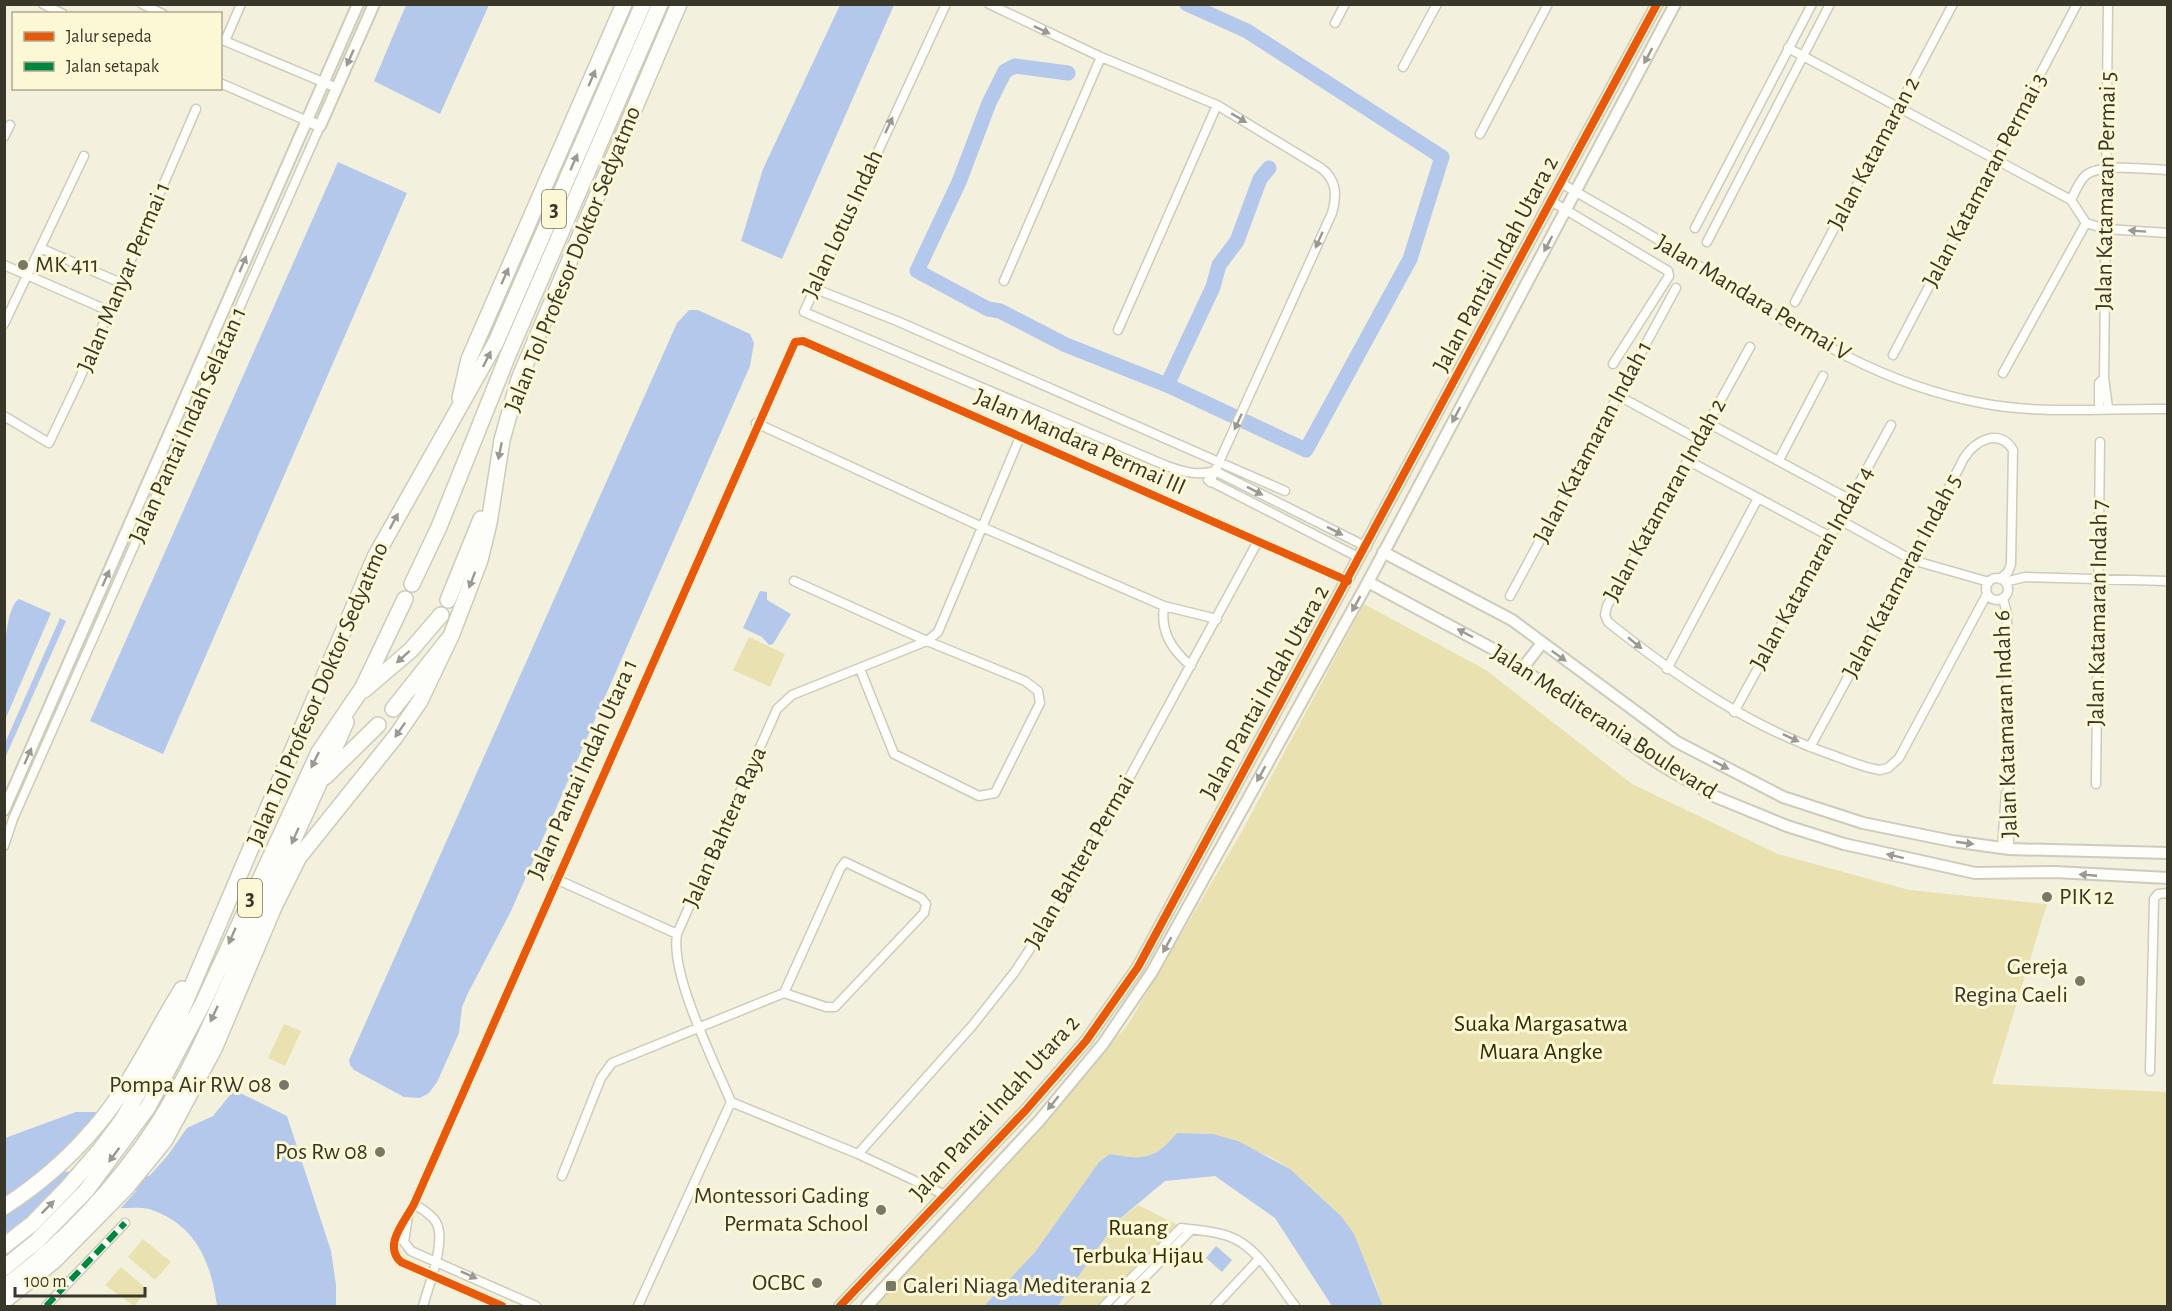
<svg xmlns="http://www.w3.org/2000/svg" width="2172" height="1311" viewBox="0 0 2172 1311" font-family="'Alegreya Sans',sans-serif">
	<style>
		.green { fill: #e9e2b0 }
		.water { fill: #b4c8ec }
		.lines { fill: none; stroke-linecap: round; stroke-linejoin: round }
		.river { stroke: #b4c8ec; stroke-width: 15 }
		.minor-casing { stroke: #cdcbbb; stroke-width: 11 }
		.tertiary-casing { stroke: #cdcbbb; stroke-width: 14 }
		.motorway-casing { stroke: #cdcbbb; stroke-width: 18 }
		.minor { stroke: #fdfdfa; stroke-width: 8 }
		.tertiary { stroke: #fdfdfa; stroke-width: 10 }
		.motorway { stroke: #fdfdfa; stroke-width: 15 }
		.quiet { stroke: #00873e; stroke-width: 6; stroke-dasharray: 12 6; stroke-linecap: butt }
		.cycleway-casing { stroke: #fcf7d4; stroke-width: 11 }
		.cycleway { stroke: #e8590c; stroke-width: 8 }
		.oneway { fill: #9a9a92 }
		.poi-dot { fill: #797868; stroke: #fcf7d4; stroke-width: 2 }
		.labels { text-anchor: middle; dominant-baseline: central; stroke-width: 6; stroke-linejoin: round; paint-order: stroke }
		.shield { fill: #fcf7d4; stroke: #73715c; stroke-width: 1.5 }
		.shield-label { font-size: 22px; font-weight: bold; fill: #383729 }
		.street-label { font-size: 24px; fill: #383729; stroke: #fcf7d4 }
		.poi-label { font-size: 24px; fill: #383729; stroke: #fcf7d4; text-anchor: end }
		.park-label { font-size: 24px; fill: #342e04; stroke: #fcf7d4 }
	</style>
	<rect width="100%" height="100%" fill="#f3f0dd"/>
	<path class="green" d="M1364 604 1486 670 1632 784 1778 854 1909 890 2047 904 1992 1084 2167 1092V1306H1383L1375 1283 1341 1216 1290 1169 1269 1156 1213 1134 1177 1133C1153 1161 1144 1160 1110 1154L1099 1162 1035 1252 984 1306H874L1127 1026 1242 831Z
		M749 637 785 654 770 687 733 670Z
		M284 1024 301 1031 285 1066 268 1058Z
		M1138 1205 1190 1231 1114 1306H1058L1116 1222Z
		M143 1239 171 1262 155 1280 128 1257Z
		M121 1267 148 1290 134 1306 105 1285Z"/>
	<path class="water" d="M406 5H489L440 114 374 81Z
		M840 5H894L782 259 741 241 763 169Z
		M338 162 407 193 163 754 90 721Z
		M689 310H698L750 334 754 343 750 366 511 911 468 993 462 1007 459 1033 437 1082 429 1093 420 1098 404 1097 354 1070 350 1065 349 1060 677 323Z
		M760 591 767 592V600L791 614 773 644 769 645 762 637 743 628Z
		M19 599 51 613 5 720C4 695 0 611 19 599Z
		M60 618 66 621 5 758V743Z
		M234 1090 287 1116 331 1251 336 1285V1306H217C211 1262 196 1224 149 1209 141 1207 130 1208 121 1208L168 1155 187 1128 213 1116Z
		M76 1112H99L32 1184 5 1202V1138Z
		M1177 1133 1213 1134 1238 1141 1290 1169 1341 1216 1354 1234 1383 1306H1332L1275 1218 1215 1176 1165 1181 1116 1222 1058 1306H984L1035 1252 1099 1162 1110 1154C1144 1160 1154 1160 1177 1133Z
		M1216 1246 1232 1260 1222 1272 1206 1258Z"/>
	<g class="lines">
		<path class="river" d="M1068 73 1015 66 1005 71 989 103 959 182 917 271 988 309 1000 311 1066 345 1167 385 1306 450 1410 259 1442 157 1247 31 1187 4
			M1167 385 1213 287 1219 265 1237 241 1260 179 1269 168
			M4 1179 24 1177 163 1184
			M4 1225 64 1179"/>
		<g class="minor-casing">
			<path id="minor" d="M43 4 63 14
				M142 4 163 14
				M946 4 804 312 1167 466C1184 472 1198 476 1215 471L1367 547
				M989 4 1101 57 1217 105 1321 168C1337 180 1337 195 1332 213L1210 482
				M1335 23 1345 4
				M220 39 337 88
				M225 41 241 4
				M1788 48 2071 200
				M1403 67 1437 4
				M220 83 305 120
				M1480 134 1548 4
				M4 137 10 125
				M2168 170C2148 169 2101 163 2086 175 2079 181 2075 192 2071 200L2086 223 2106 229 2168 233
				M1561 183C1601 207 1643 229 1682 255 1782 318 1861 380 1981 403 2042 415 2106 408 2168 409
				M1551 201 1668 271 1669 276 1613 364
				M1695 228 1812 4
				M1707 242 1830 4
				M40 248 121 283
				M4 265 109 311
				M1004 281 1101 57
				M813 288 897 321 1285 491
				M1795 302 1953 4
				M4 324 84 156
				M1118 330 1217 105
				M1750 347 1607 606 1605 615 1608 622C1677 677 1748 726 1832 755 1847 760 1864 768 1880 770L1888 768 1899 758 1987 594
				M1893 355 2077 4
				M2003 373 2086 223
				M1617 395 1698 439
				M2099 408V383L2104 378
				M2108 408 2104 378 2108 4
				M4 416 49 443 79 380 196 109
				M756 423 982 527 1164 606 1217 619
				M1708 423 1849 499
				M1687 460 1829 536
				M1779 460 1823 376
				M1208 480 1360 558
				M1838 519 1912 560 1989 582
				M1986 589a11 11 0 1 1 22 0a11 11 0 1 1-22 0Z
				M794 581 927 641 1025 681 1038 691 1040 703 995 793 979 796 894 754 860 669
				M2005 582 2025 577 2168 581
				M1510 596 1676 288
				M2003 598 2007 614 2009 849
				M1164 606C1160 632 1172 650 1191 666
				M1667 669 1757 500
				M1734 712 1891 425
				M1810 747 1912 560 1964 458C1975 441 1999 427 2013 450L2011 564 2008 572 2000 579
				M2096 784 2100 442
				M4 846 13 819 320 126
				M2002 848 2006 793
				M556 879 677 934
				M2150 1071 2154 899 2158 894 2168 893
				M731 1102 858 1154 945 1195
				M858 1154 972 1026 1014 973 1065 896 1258 541
				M562 1176 601 1078 612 1063 784 993 826 1007H835L924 913 926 904 921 898 845 862 840 869 784 993
				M414 1204C422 1209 431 1214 436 1222 447 1241 428 1287 423 1306
				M408 1216 404 1242 411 1251 536 1306
				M46 1306 125 1223
				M502 1306 401 1262C382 1245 406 1220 414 1204L795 342 803 341 1348 581
				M638 1306 731 1102C714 1061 670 975 677 934L777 709 792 695 927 641 938 632 1020 437
				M1104 1306 1181 1228C1196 1230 1214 1231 1228 1236 1258 1246 1277 1283 1295 1306
				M1117 1306 1191 1230
				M1215 1306 1259 1259"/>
		</g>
		<g class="tertiary-casing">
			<path id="tertiary" d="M305 120 320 126 374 4
				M1383 552 1512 620 1677 742 1783 797 1863 823 1952 841 2009 849 2168 853
				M1368 582 1495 650 1661 765 1716 797 1787 826 1844 844 1975 873 2055 872 2168 878
				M1522 669 1542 643
				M4 810 358 4
				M840 1306 1026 1110 1086 1041 1138 967 1657 4
				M867 1306 1039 1121 1103 1044 1152 972 1368 582 1675 4"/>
		</g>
		<g class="motorway-casing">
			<path id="motorway" d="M460 398 469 359 624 4
				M412 584 439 527 508 355 660 4
				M448 600 481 519
				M364 690 411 650 441 615
				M393 709 451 636 463 605 480 560 489 523 502 440 519 379 679 4
				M325 777 378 725
				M4 1207C36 1186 66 1161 91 1132 129 1090 152 1037 182 989
				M4 1246 32 1224 68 1187 100 1150 123 1119 172 1033 375 557 496 342 643 4
				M4 1268 37 1241 86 1191 148 1107 203 1003 319 752 363 687 405 599
				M4 1287C63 1245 118 1185 157 1125 197 1063 224 992 255 925 285 857 317 790 346 722
				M4 1301 54 1261 126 1188 165 1140 214 1049 274 907 299 857 396 736 420 701 451 636"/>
		</g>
		<use href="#minor" class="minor"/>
		<use href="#tertiary" class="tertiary"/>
		<use href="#motorway" class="motorway"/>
		<path class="quiet" d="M46 1306 125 1223"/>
		<g class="cycleway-casing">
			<path id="cycleway" d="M502 1306 401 1262C382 1245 406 1220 414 1204L795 342 803 341 1348 581
				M840 1306 1026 1110 1086 1041 1138 967 1657 4"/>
		</g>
		<use href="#cycleway" class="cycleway"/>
	</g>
	<defs><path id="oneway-solid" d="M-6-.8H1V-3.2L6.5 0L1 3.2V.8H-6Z" transform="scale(1.5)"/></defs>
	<g class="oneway">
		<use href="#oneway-solid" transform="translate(1042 30) rotate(26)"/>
		<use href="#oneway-solid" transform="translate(1648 56) rotate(118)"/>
		<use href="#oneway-solid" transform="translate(350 58) rotate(114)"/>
		<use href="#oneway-solid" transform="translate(592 78) rotate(-67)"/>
		<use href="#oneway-solid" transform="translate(1239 118) rotate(31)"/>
		<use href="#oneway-solid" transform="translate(889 125) rotate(-65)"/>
		<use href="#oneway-solid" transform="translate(574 162) rotate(-66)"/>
		<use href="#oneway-solid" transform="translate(2137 231) rotate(-176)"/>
		<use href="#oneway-solid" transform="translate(1319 240) rotate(114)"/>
		<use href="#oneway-solid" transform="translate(1548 244) rotate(118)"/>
		<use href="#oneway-solid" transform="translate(243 264) rotate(-67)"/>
		<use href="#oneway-solid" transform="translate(505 276) rotate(-66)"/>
		<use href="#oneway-solid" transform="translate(487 359) rotate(-63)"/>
		<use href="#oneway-solid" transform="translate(1456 415) rotate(118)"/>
		<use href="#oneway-solid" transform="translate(1238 422) rotate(115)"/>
		<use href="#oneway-solid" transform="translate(500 451) rotate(101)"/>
		<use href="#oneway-solid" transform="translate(1255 491) rotate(27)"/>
		<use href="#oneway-solid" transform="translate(394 521) rotate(-62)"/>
		<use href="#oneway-solid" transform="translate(1335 531) rotate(27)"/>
		<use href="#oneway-solid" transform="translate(106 578) rotate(-66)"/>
		<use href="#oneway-solid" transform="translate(472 580) rotate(111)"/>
		<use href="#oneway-solid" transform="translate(1356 604) rotate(119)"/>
		<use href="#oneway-solid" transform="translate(1465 633) rotate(-152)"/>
		<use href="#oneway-solid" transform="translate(1635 643) rotate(39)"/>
		<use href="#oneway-solid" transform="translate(1559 656) rotate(36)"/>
		<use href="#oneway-solid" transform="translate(403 657) rotate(138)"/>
		<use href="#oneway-solid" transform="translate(400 730) rotate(125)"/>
		<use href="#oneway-solid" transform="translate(1791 738) rotate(25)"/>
		<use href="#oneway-solid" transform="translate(28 756) rotate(-66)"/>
		<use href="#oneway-solid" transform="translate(315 760) rotate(116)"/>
		<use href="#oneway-solid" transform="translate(1721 765) rotate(27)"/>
		<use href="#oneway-solid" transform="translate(1261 774) rotate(119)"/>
		<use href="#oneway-solid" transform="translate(295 836) rotate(114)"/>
		<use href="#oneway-solid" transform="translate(1965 843) rotate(8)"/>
		<use href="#oneway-solid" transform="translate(1895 856) rotate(-166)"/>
		<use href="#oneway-solid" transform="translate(2088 875) rotate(-175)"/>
		<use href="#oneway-solid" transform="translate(232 936) rotate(114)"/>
		<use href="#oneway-solid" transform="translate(1167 945) rotate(119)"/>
		<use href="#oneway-solid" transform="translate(214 1014) rotate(115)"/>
		<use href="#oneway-solid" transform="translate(1053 1103) rotate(129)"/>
		<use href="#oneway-solid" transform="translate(114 1155) rotate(127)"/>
		<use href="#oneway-solid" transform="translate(48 1207) rotate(-45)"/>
		<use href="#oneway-solid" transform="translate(469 1275) rotate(24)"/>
	</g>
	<g class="poi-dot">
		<circle cx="23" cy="265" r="6"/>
		<circle cx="2047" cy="897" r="6"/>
		<circle cx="2080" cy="981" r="6"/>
		<circle cx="284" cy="1085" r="6"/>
		<circle cx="380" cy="1152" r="6"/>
		<circle cx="881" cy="1210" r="6"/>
		<circle cx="817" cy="1283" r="6"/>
		<rect x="885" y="1280" width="12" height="12" rx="3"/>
	</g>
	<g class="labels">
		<g class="shield">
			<rect x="542" y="190" width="24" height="38" rx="4.5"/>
			<rect x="238" y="879" width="24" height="38" rx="4.5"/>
		</g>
		<g class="shield-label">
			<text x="554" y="209">3</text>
			<text x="250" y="898">3</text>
		</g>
		<g class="street-label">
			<text transform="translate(1874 153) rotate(-62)">Jalan Katamaran 2</text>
			<text transform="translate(1985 180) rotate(-62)">Jalan Katamaran Permai 3</text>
			<text transform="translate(2106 191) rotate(-89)">Jalan Katamaran Permai 5</text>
			<text transform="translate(843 224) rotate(-65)">Jalan Lotus Indah</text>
			<text transform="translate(573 259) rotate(-68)">Jalan Tol Profesor Doktor Sedyatmo</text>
			<text transform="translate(1496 264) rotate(-62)">Jalan Pantai Indah Utara 2</text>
			<text transform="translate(124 277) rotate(-67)">Jalan Manyar Permai 1</text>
			<text transform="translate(1753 298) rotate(31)">Jalan Mandara Permai V</text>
			<text transform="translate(188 425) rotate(-66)">Jalan Pantai Indah Selatan 1</text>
			<text transform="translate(1080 442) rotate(24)">Jalan Mandara Permai III</text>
			<text transform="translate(1593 442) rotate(-62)">Jalan Katamaran Indah 1</text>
			<text transform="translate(1665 500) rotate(-61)">Jalan Katamaran Indah 2</text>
			<text transform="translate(1812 568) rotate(-61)">Jalan Katamaran Indah 4</text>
			<text transform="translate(1902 576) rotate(-62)">Jalan Katamaran Indah 5</text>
			<text transform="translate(2098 613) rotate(-89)">Jalan Katamaran Indah 7</text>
			<text transform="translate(1265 692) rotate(-61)">Jalan Pantai Indah Utara 2</text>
			<text transform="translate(318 694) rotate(-67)">Jalan Tol Profesor Doktor Sedyatmo</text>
			<text transform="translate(1604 722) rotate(33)">Jalan Mediterania Boulevard</text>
			<text transform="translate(2006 724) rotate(-92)">Jalan Katamaran Indah 6</text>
			<text transform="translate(583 769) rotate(-66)">Jalan Pantai Indah Utara 1</text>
			<text transform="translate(725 827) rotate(-66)">Jalan Bahtera Raya</text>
			<text transform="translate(1080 862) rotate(-60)">Jalan Bahtera Permai</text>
			<text transform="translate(995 1108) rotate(-48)">Jalan Pantai Indah Utara 2</text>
		</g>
		<g class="poi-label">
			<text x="35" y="265" text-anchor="start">MK 411</text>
			<text x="2059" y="897" text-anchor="start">PIK 12</text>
			<text x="2068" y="967">Gereja<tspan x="2068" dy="28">Regina Caeli</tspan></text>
			<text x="272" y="1085">Pompa Air RW 08</text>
			<text x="368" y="1152">Pos Rw 08</text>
			<text x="869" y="1196">Montessori Gading<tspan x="869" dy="28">Permata School</tspan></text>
			<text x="805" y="1283">OCBC</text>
			<text x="903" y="1286" text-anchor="start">Galeri Niaga Mediterania 2</text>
		</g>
		<g class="park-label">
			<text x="1541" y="1024">Suaka Margasatwa<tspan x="1541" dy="28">Muara Angke</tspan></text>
			<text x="1138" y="1228">Ruang<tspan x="1138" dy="28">Terbuka Hijau</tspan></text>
		</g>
	</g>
	<rect width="2172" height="1311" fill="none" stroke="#383729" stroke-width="12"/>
	<rect x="12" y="12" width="210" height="78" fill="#fcf7d4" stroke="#aeaa90" stroke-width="1.5"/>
	<rect x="24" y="32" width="30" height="9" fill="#e8590c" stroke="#aeaa90" stroke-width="1.5"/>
	<text x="66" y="42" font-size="18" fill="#383729">Jalur sepeda</text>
	<rect x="24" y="62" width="30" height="9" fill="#00873e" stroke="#aeaa90" stroke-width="1.5"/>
	<text x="66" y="72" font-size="18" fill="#383729">Jalan setapak</text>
	<path d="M15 1287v9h130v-9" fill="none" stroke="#383729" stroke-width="3"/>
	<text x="24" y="1287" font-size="18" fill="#383729" stroke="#fcf7d4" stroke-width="4.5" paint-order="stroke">100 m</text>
</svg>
